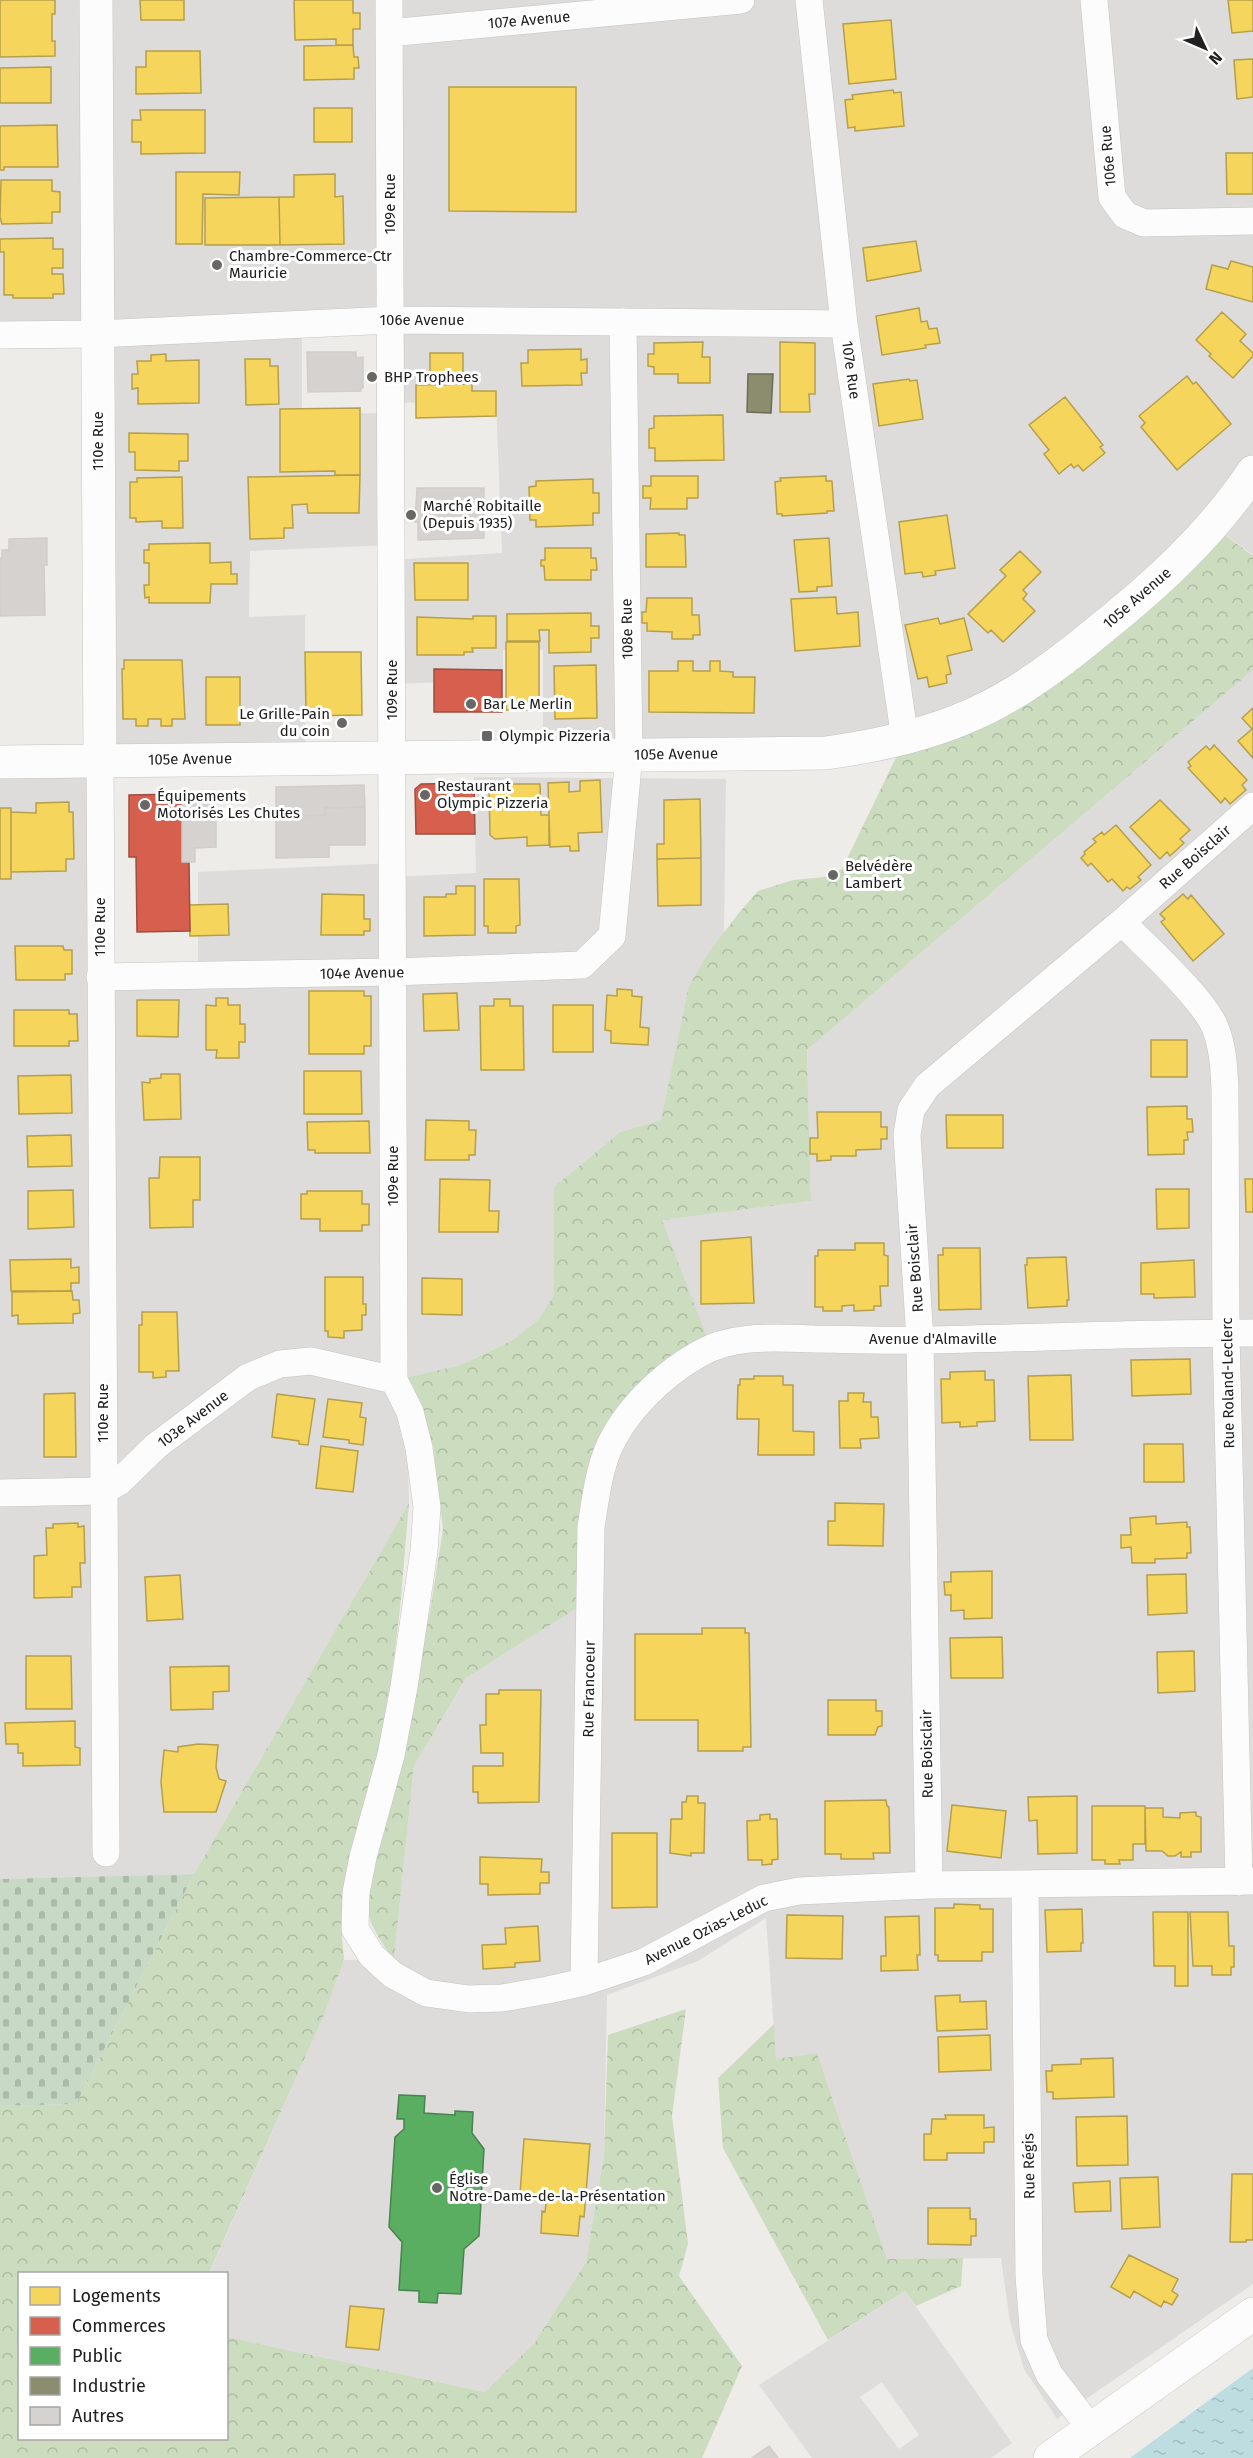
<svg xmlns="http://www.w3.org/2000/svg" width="1253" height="2458" viewBox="0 0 1253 2458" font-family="'Fira Sans',sans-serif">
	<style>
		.residential { fill: #dddcda }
		.forest { fill: url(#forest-crowns) }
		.cemetery { fill: url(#cemetery-stones) }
		.parking { fill: #dedddc; fill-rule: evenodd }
		.water { fill: url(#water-ripples) }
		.homes { fill: #f6d55c; stroke: #b69f4a; stroke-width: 1.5 }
		.shops { fill: #d6604d; stroke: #9f4d40; stroke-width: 1.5 }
		.public { fill: #5aae61; stroke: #49834e; stroke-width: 1.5 }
		.industry { fill: #8c8c6e; stroke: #6c6c57; stroke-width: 1.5 }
		.building { fill: #d5d2d0; stroke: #d1cdca; stroke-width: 1.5 }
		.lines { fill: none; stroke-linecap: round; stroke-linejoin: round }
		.minor-casing { stroke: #c5c4c3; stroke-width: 28 }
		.tertiary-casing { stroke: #c5c4c3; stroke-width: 34 }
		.minor { stroke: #fcfcfc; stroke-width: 27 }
		.tertiary { stroke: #fcfcfc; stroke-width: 33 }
		.poi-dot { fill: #686766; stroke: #fff; stroke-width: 2 }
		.labels { text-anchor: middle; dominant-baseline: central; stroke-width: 6; stroke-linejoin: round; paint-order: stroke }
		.street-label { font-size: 15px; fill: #202020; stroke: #fff }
		.poi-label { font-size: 15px; fill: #202020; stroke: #fff; text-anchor: start }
	</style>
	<defs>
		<pattern id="forest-crowns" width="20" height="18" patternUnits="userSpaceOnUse" patternTransform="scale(1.5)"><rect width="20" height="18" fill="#ccdcbf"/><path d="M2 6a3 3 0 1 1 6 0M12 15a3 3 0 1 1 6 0" fill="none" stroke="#afbca4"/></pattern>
		<pattern id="cemetery-stones" width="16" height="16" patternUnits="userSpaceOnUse" patternTransform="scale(1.5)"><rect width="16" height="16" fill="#c8d9c6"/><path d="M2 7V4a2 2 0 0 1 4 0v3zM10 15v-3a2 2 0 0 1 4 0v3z" fill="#acbaaa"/></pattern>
		<pattern id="water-ripples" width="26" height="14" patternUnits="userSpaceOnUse" patternTransform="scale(1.5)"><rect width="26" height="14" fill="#bddde1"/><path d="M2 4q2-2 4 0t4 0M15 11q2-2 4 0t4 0" fill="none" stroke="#a2bdc1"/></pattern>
	</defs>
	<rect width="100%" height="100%" fill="#eeece9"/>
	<path class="residential" d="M0 0H1253V555L1213 526 1108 624 905 739 543 756V650H503V680L392 684 391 560 502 553 496 401 391 403 390 320 302 322V414L391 413V545L250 551 249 617 305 615V758L100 761V977L198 975V872L392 863 393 877 476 873 474 777 726 779 724 933 688 988 661 1120 620 1132 554 1187V1295L538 1320 511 1341 461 1365 408 1377 389 1400 396 1414 408 1463 409 1503 194 1874 0 1879V762L99 760 97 335H0Z
		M1253 670V2284L1057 2419 1024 2369 1010 2322 1001 2258 887 2259 817 2053 776 2059 766 1918 698 1961 607 1995 604 2154 586 2262 535 2342 485 2392 227 2337 226 2274H209L324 2015 344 1960 394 1959 414 1766 466 1678 579 1607 661 1220 811 1201 807 1050Z"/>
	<path class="forest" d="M1213 526 1253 556V670L807 1050 811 1201 662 1220 709 1343 621 1416 579 1607 466 1678 414 1766 394 1959C381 1943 371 1927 366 1907L411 1704 430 1611 443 1529 433 1445 408 1377 461 1365 511 1341 538 1320 554 1295V1187L620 1132 661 1120 688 988 709 952 738 914 758 891 793 880 824 877 842 869 905 739 977 712Z
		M409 1503 400 1609 383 1747 344 1906 342 1936 344 1960 324 2015 209 2273 20 2274V2438H226L227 2337 485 2392 535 2342 586 2262 604 2154 608 2035 686 2009 672 2116 688 2244 679 2276 742 2366 702 2458H0V2106L76 2104 194 1874Z
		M774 2024 776 2059 817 2053 887 2259 963 2258 961 2286 916 2306 905 2291 828 2340 723 2148 718 2078Z"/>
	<path class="cemetery" d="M194 1874 76 2104 0 2106V1879Z"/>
	<path class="parking" d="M905 2291 1012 2443 991 2458H812L759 2385ZM882 2382 919 2435 899 2449 860 2397Z"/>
	<path class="water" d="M1253 2368V2458H1130Z"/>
	<path class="homes" d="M0 0H55V14H52V41H55V56L0 57Z
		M140 0H184V20H141Z
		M294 0H353V13H360V29H353V45H336V39L295 40Z
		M1228 0H1253V31L1232 33Z
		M891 20 896 79 849 84 843 24Z
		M353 45 354 57H358L359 68H354V79L304 80V46Z
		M146 51H200L201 93 136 94V67H146Z
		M1253 59V97L1237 99 1234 60Z
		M51 67V103H0V68Z
		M449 87H576V212L449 211Z
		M893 90 894 93 901 92 904 126 855 131V127L848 128 845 100 853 99 852 95Z
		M314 108H352V142H314Z
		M140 110H205V153L141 154V142H132V120H141Z
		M57 125 58 167H4V170H0V126Z
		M1226 153H1253V194H1227Z
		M176 172H240L239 195 203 194 202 244H176Z
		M335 174V197L343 196 344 244 280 245 279 197H294V175Z
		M1 180H52V191L60 192V212H52V223L2 224 0 217Z
		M279 197 280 245H205V198Z
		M53 238V249H63V268H52V274H63L64 294H53V298H13V295H4V252H0V239Z
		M916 241 921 271 867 281 863 248Z
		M1231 261 1253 267V302L1206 289 1212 265 1228 269Z
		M919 308 921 322 927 321 929 329 937 328 940 343 925 345 926 348 882 355 876 316Z
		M1222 312 1246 334 1240 341 1253 353V356L1233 378 1209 356 1211 354 1196 340Z
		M703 342 702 357H710V383H678V374H654V367L648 366V354H654V343Z
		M780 342 815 343V394H809L810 412H780Z
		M581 349V360L587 359V373H581L582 385 522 386 521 363H528V350Z
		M430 353H463V384H430Z
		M166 354V361L199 360V403L138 404V388L132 389V374H138L137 361H151V355Z
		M245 359H270V366H278L279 404 246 405Z
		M1187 376 1193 384 1196 382 1231 424 1177 470 1141 427 1145 423 1139 416Z
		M909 379 910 381 917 380 923 419 879 426 873 384Z
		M472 384V391H496V416L416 418V385Z
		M1065 397 1103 445 1100 447 1105 453 1083 471 1078 465 1074 468 1071 464 1059 474 1044 454 1049 450 1029 425Z
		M360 408V475H335V471L280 472V409Z
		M723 415 724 460 655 461V448H649V429L654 428V416Z
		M129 433 188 434V461H179V471L135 470V452H129Z
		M360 475 359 513H308L307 504 292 505 293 528H284V538L250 539 248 477Z
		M651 476H698V498H687V509H650L651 498H643V486H651Z
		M826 476V481H832L834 511H827V513L782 516V514H777L775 482 781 481 780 478Z
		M182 477 183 528H162V521L136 522V518H130V482H137V478Z
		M593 479V493H599V513H593V525L536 527V520H530L529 487 536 486V481Z
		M947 515 955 568 935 571 936 575 923 577 922 572 905 574 899 522Z
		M679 533V535H685L686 567H646V534Z
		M829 538 832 586 817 587V591L799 592 794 540Z
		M210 543V563L231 562V574H237V584H211L210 603H149V597L145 598 144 585H149V563H144V550H149V544Z
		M545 548H591V558H596L597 570H591V580H545L544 566H541V560H545Z
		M1020 551 1041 572 1023 590 1027 594 1023 599 1035 611 1003 642 991 630 988 633 968 614 1006 576 1000 570Z
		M414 563H468V600H415Z
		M836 597 837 614 858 612 860 646 795 651 791 599Z
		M647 598H692V615H699L700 635H693V639H672V632L647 631V623H642V612H646Z
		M591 613V626H599V638H591V652L549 653V630H539L540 641H507V614Z
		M473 616H496V648H472L473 652H464V655H417V617L473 619Z
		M938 618 940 624 964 618 972 650 947 656 951 674 946 675 947 683 929 687 927 677 918 679 905 625Z
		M506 642H539V710H506Z
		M305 652H361L362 715 306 716Z
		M124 660H182L185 719H172V726H161V719H148V726H136V719H123L122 669H124Z
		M678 661H693V671H710V661H720V671L733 672V677H755L754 713 649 712V671H678Z
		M596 665 597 718 555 719 554 666Z
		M206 677H240V725H206Z
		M1253 708V758L1238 741 1252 729 1242 718Z
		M1214 745 1247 780 1242 785 1246 790 1230 804 1225 798 1221 803 1188 768 1191 766 1188 762 1206 746 1210 750Z
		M600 780 602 832 578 833 579 851H570V846L550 847 548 783 569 782V792L580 791V781Z
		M489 784H540L541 815H549V845L527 846V837L495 839 490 835Z
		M700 799 701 858 657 859V844H664V800Z
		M1160 800 1190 830 1180 839 1184 843 1170 856 1167 852 1160 859 1130 827Z
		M69 802V812H73L74 859H66V871L11 872V812L36 813V803Z
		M0 808H11V879H0Z
		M1116 825 1151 865 1138 877 1141 880 1130 889 1127 887 1123 891 1112 879 1108 882 1091 863 1088 866 1081 858 1085 854 1084 852 1096 842 1093 839 1102 832 1104 835Z
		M701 858V905L658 906 657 859Z
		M484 879H519L520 925 516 926V933H488V926H484Z
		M456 886H475V935L424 936V897H446V894H456Z
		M322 894 364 895V919H370V931H364V935H321Z
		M1183 894 1188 899 1191 895 1224 934 1193 961 1161 922 1165 919 1160 914Z
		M228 904 229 935 190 936 189 905Z
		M15 946H63L64 950H72V974H65V980H16Z
		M617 989 632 990V996L642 997 640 1027 649 1028 648 1045 611 1043V1031L605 1030 607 995 617 996Z
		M309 991H364V996H371V1046H364V1054H309Z
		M457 993 459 1030 424 1031 423 994Z
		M216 998H228V1005H240V1024H245V1042H239V1058H216L217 1050H206V1005L216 1006Z
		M494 999H510V1006H523L524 1070H481L480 1006H494Z
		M137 1000H179L178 1037 137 1036Z
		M553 1005H593V1052H553Z
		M14 1010H69V1014H77L78 1041H69V1046H14Z
		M1151 1040H1187V1077H1151Z
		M304 1071H361L362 1114H304Z
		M161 1074H180L181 1119 144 1120 142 1082 150 1083V1079L161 1078Z
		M71 1075 72 1113 19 1114 18 1076Z
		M1187 1106V1119H1192L1193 1132H1187L1188 1140H1184V1154L1148 1155 1147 1107Z
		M817 1112H881V1127H887V1139H881V1149L856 1150V1156H831V1160L817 1161V1154H810V1138H818Z
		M946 1115H1003V1148H947Z
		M426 1120 469 1121V1130H476L475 1155H469V1160H425Z
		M369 1121 370 1153H315V1150H308L307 1122Z
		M71 1135 72 1166 28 1167 27 1136Z
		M160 1157H200V1200H193V1227L150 1228 149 1178H159Z
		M440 1179 490 1180 489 1211H499L498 1232H439Z
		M1245 1179H1253V1212H1246Z
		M1156 1189H1189V1228L1157 1229Z
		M73 1190 74 1227 28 1229V1191Z
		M307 1191H362V1204H369V1225H362V1231H320V1219H301V1194H307Z
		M751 1237 754 1303 701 1304V1241Z
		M855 1243H884V1255L888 1256V1286H880L881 1306H874V1310L854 1311V1305L842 1306V1311H823V1307H815V1256H818V1250H855Z
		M943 1248H980L981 1309 939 1310 938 1255H943Z
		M1066 1257 1069 1300H1067V1306L1028 1308 1025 1265H1027V1258Z
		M71 1259V1268L79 1267V1283H71V1291H11L10 1260Z
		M1194 1260 1195 1297 1154 1298V1294H1141V1263Z
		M325 1277H363V1304H366V1315H362V1330L344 1331V1338L328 1337V1331H325Z
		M422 1278 462 1279V1315L422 1314Z
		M72 1291 73 1300H79L80 1313 73 1314V1323L18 1324V1315L12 1316V1292Z
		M142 1312H177L179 1371H166V1377L153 1378V1372H139V1325H142Z
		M1190 1359 1191 1394 1132 1396 1131 1360Z
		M985 1371V1380H994L995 1421 977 1422V1426L960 1427V1422L942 1423 941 1379H950V1372Z
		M1071 1375 1073 1440H1030L1028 1376Z
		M754 1376H783V1385H793V1431L814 1432V1455H758L759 1419H737L738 1385H740V1379H754Z
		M75 1393 76 1457H44V1394Z
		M848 1393H864L863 1402H871V1417H878L879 1438 860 1439 861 1448H840L839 1401H848Z
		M277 1394 315 1399 308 1445 299 1444V1441L272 1437Z
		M328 1399 362 1403 360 1417 366 1418 363 1445 349 1443V1440L323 1437Z
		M1144 1444H1183L1184 1482H1144Z
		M321 1446 358 1451 353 1492 316 1488Z
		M835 1503 884 1504 883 1546 828 1545V1521H835Z
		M1156 1516V1524L1187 1522V1527H1190L1191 1553H1187V1558L1155 1559V1563H1132L1131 1547 1121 1548V1535H1131L1130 1518Z
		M78 1523V1527L84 1526 85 1563H80L81 1587H72V1597L34 1598V1556L47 1555 46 1528H53V1524Z
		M992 1571V1618L964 1619V1610L951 1611V1595H945L944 1582H951V1572Z
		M1186 1574 1187 1613 1148 1615 1147 1575Z
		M180 1575 183 1619 147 1621 145 1577Z
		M702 1628H745V1633H749L751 1747H743V1751H698V1720H635V1634H702Z
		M1002 1637 1003 1678H951L950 1638Z
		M1194 1651 1195 1691 1158 1693 1157 1652Z
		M26 1656H71L72 1709H26Z
		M229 1666V1691L213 1692V1709L171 1710 170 1667Z
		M499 1690H541L539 1802 478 1803V1792H473V1766H503V1753H481L480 1725H486V1694H499Z
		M828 1700H876V1711H882V1726L878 1727 875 1735H828Z
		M75 1721V1747L80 1748V1765L23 1766V1753H18V1744H6L5 1723Z
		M198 1744 218 1745 216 1767 219 1779 226 1781 216 1812H164L161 1782 164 1750 178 1752V1747Z
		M687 1796H698V1803H705L704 1853H691V1856L670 1853 671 1819H682V1802H686Z
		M1077 1796V1853L1038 1854 1037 1820 1029 1821 1028 1797Z
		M886 1800 887 1806 889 1807 890 1853H873L874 1859H841V1854H825V1801Z
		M952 1805 1006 1811 1001 1858 947 1851Z
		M1092 1806H1145V1844H1133V1860H1119L1120 1864H1105V1860H1092Z
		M1145 1808H1163V1817L1180 1818V1813L1196 1812V1816L1201 1817V1852H1191V1857H1181V1852L1175 1856H1168L1162 1851H1146Z
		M770 1814V1819H777L778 1859 772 1860V1864L762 1865V1860H748L747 1821 760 1820V1815Z
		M612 1833H657V1907L612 1908Z
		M480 1857 542 1859 541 1872H549V1883H540V1894L488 1895V1884H480Z
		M954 1904 980 1905V1909H993V1952H982V1961H938V1955H935V1908H954Z
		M1082 1909 1083 1943H1081V1951L1047 1952 1045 1910Z
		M1153 1912H1188V1986H1175V1966H1154Z
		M1190 1912H1228L1229 1946H1234V1967H1231V1975H1212V1966H1193Z
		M787 1915 843 1916 842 1959 786 1958Z
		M919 1916 920 1955H917L918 1970 881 1971V1956H886L885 1917Z
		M538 1926 540 1961 515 1963V1967L483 1969 482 1945 506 1944 505 1928Z
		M960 1995V2002L986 2001 987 2029 937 2031 935 1996Z
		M990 2035 991 2070 939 2072 938 2037Z
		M1113 2058 1114 2097 1053 2099V2092H1047L1046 2071H1052V2065L1081 2064V2059Z
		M945 2115H984V2128L994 2127V2142H984V2153H947V2160H924V2134H931L932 2119H946Z
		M1127 2116 1128 2165 1077 2166 1076 2117Z
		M524 2139 590 2144 584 2217 580 2216 578 2236 541 2233 542 2211 545 2212 547 2195 520 2194Z
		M1232 2174H1253V2240H1246V2242H1230Z
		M1158 2177 1160 2227 1122 2229 1120 2178Z
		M1110 2181 1111 2211 1075 2212 1073 2183Z
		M928 2208H970V2219H976V2236H971V2245L928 2244Z
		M1129 2255 1178 2279 1172 2291 1178 2295 1172 2305 1164 2301 1161 2307 1134 2291 1130 2298 1111 2287Z
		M350 2306 384 2309 379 2350 346 2347Z"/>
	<path class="shops" d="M434 669 502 670V712H434Z
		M474 783 475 834H416L415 789 421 784Z
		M182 794V862H189L190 931 137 932 136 857H129V795Z"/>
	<path class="public" d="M399 2095 425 2096 424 2113 455 2115V2111L473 2112 472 2133 484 2149 479 2236 464 2249 461 2294 438 2293 437 2303 419 2302V2291L399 2290 402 2242 389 2227 395 2137 404 2129V2119H397Z"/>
	<path class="industry" d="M748 374H773L771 413 747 412Z"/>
	<path class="building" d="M307 352H356V358L363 357V388H361V391L308 392Z
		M417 488H484V538L418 540V522H415Z
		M47 538V565H44L45 615 0 616V558H2V550H9V539Z
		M364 785 365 807 325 808V815L293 816V810H276V787Z
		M182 794H216V847L195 848V862H182Z
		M365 807V845H329V857L276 858V810H293V816L325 815V808Z
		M769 2446 778 2458H752Z"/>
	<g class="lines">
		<g class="minor-casing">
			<path id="minor" d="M389 0 394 1380 410 1412 419 1448 427 1507 424 1551 404 1687 391 1755 363 1857 356 1893 355 1929 372 1956 393 1975 426 1993 469 1999 502 1998 548 1990 584 1982 644 1962 764 1898 799 1891 929 1885 1253 1881
				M809 0 844 324 905 739
				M1094 0 1112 197 1125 215 1144 223 1253 221
				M389 33 741 0
				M0 335 97 334 391 320 844 324
				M100 760 106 1853
				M1122 922C1146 947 1200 995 1214 1025 1223 1045 1224 1068 1225 1089L1226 1333 1239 1882
				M100 977 392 972 582 965 612 936 629 755 623 322
				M0 1493 103 1491 119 1482 156 1446 248 1377 280 1364 311 1361 394 1380
				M929 1885 920 1340 907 1135 911 1110 927 1086 1122 922 1253 806
				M1025 1886 1029 2276 1034 2340 1049 2374 1091 2429
				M584 1982 591 1527C595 1502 598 1476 607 1452 623 1412 662 1375 699 1354 733 1334 776 1338 814 1339 850 1339 886 1341 923 1340 1033 1338 1143 1333 1253 1333"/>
		</g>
		<g class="tertiary-casing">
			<path id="tertiary" d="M96 0 100 760
				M0 762 826 753C878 746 928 735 976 713 1020 693 1060 663 1097 632 1156 585 1211 535 1253 472
				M1050 2458 1253 2314"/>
		</g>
		<use href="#minor" class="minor"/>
		<use href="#tertiary" class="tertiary"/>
	</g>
	<g class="poi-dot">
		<circle cx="217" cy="265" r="6"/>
		<circle cx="372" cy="377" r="6"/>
		<circle cx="411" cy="515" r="6"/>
		<circle cx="471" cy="704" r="6"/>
		<circle cx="342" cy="723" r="6"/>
		<rect x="481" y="730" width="12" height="12" rx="3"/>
		<circle cx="425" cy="795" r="6"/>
		<circle cx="145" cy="805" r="6"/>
		<circle cx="833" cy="875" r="6"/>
		<circle cx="437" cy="2188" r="6"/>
	</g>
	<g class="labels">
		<g class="street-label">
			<text transform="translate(529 20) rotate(-5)">107e Avenue</text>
			<text transform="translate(1108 156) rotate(-95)">106e Rue</text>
			<text transform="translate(390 204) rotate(-90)">109e Rue</text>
			<text x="422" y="320">106e Avenue</text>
			<text transform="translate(851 370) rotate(82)">107e Rue</text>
			<text transform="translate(98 441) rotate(-90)">110e Rue</text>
			<text transform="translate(1137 598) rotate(-41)">105e Avenue</text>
			<text transform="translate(627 629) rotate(-91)">108e Rue</text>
			<text transform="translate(392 690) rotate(-90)">109e Rue</text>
			<text transform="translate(676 754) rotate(-1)">105e Avenue</text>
			<text transform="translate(190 759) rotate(-1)">105e Avenue</text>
			<text transform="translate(1195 857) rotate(-41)">Rue Boisclair</text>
			<text transform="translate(100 927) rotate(-90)">110e Rue</text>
			<text transform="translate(362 973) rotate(-1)">104e Avenue</text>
			<text transform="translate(393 1176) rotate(-90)">109e Rue</text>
			<text transform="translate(915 1268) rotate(-94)">Rue Boisclair</text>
			<text x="933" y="1339">Avenue d'Almaville</text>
			<text transform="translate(1228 1383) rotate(-91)">Rue Roland-Leclerc</text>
			<text transform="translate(103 1413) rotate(-90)">110e Rue</text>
			<text transform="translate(193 1419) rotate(-37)">103e Avenue</text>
			<text transform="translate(589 1689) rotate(-89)">Rue Francoeur</text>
			<text transform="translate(927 1754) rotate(-91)">Rue Boisclair</text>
			<text transform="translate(706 1930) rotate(-27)">Avenue Ozias-Leduc</text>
			<text transform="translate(1029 2166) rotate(-91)">Rue Régis</text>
		</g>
		<g class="poi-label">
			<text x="229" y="256">Chambre-Commerce-Ctr<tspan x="229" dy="17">Mauricie</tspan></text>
			<text x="384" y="377">BHP Trophees</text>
			<text x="423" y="506">Marché Robitaille<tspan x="423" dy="17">(Depuis 1935)</tspan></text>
			<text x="483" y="704">Bar Le Merlin</text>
			<text x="330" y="714" text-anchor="end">Le Grille-Pain<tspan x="330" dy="17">du coin</tspan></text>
			<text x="499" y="736">Olympic Pizzeria</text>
			<text x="437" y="786">Restaurant<tspan x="437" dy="17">Olympic Pizzeria</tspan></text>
			<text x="157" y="796">Équipements<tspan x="157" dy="17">Motorisés Les Chutes</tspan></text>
			<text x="845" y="866">Belvédère<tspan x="845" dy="17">Lambert</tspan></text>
			<text x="449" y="2179">Église<tspan x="449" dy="17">Notre-Dame-de-la-Présentation</tspan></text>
		</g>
	</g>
	<rect x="18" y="2272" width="210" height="168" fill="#ffffff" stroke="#a6a6a6" stroke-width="1.5"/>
	<rect x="30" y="2287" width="30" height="18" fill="#f6d55c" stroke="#a6a6a6" stroke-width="1.5"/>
	<text x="72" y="2302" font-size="18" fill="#202020">Logements</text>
	<rect x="30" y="2317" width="30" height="18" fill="#d6604d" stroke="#a6a6a6" stroke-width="1.5"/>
	<text x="72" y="2332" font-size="18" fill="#202020">Commerces</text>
	<rect x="30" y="2347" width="30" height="18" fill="#5aae61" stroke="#a6a6a6" stroke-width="1.5"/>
	<text x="72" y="2362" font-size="18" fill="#202020">Public</text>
	<rect x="30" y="2377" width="30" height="18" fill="#8c8c6e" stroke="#a6a6a6" stroke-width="1.5"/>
	<text x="72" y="2392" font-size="18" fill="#202020">Industrie</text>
	<rect x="30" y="2407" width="30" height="18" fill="#d5d2d0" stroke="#a6a6a6" stroke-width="1.5"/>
	<text x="72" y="2422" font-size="18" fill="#202020">Autres</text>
	<g transform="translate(1205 48) rotate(134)" stroke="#ffffff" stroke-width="4.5" paint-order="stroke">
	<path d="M0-4.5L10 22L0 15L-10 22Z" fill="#202020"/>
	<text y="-9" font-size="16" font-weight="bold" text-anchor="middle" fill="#202020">N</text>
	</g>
</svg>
